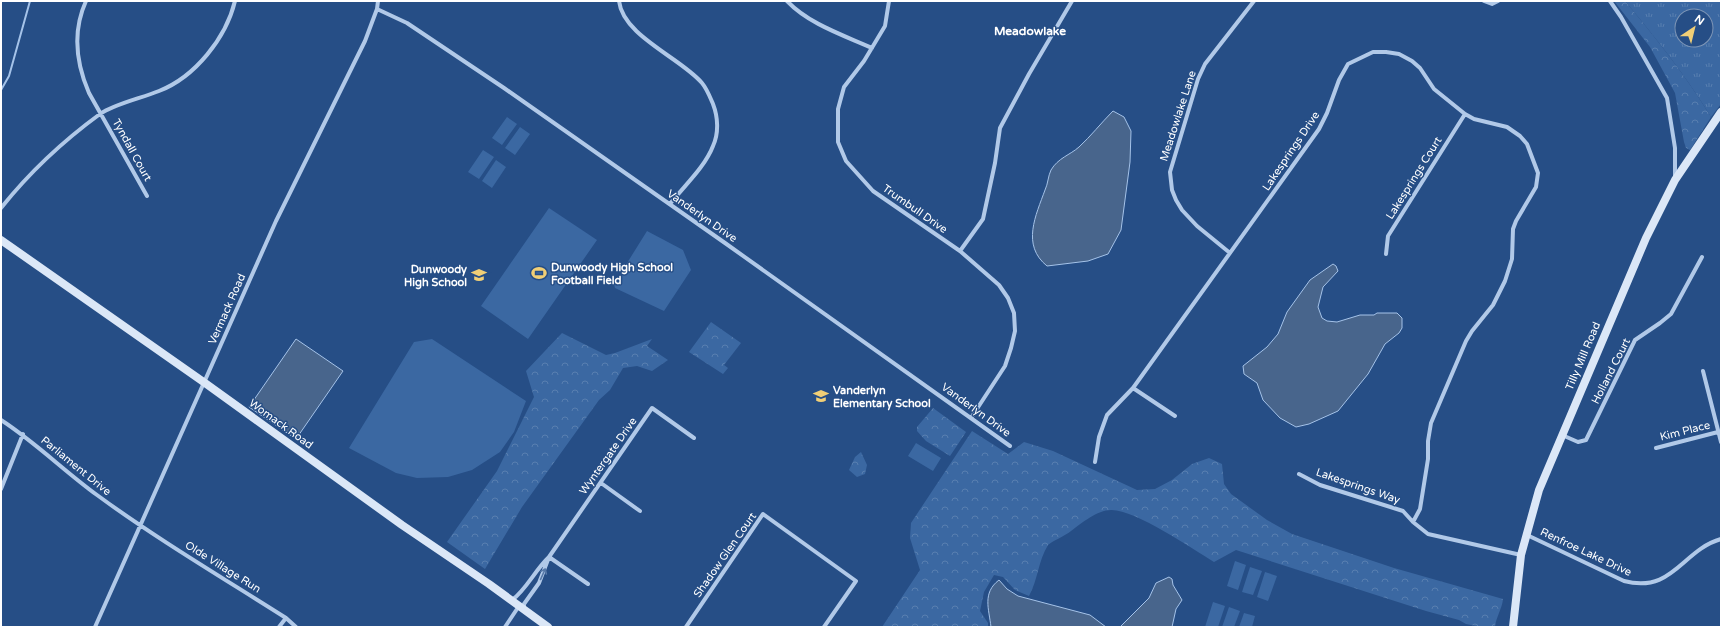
<svg xmlns="http://www.w3.org/2000/svg" width="1722" height="628" viewBox="0 0 1722 628" font-family="'Varela Round',sans-serif">
	<style>
		.grass { fill: url(#grass-tufts); fill-rule: evenodd }
		.forest { fill: url(#forest-crowns) }
		.pitch { fill: #3b68a2 }
		.water { fill: #48658c; stroke: #a5c3e9 }
		.lines { fill: none; stroke-linecap: round; stroke-linejoin: round }
		.stream { stroke: #a5c3e9; stroke-width: 2 }
		.street { stroke: #b1c9e8; stroke-width: 4 }
		.secondary { stroke: #dbe7f7; stroke-width: 8 }
		.oneway { stroke: #5779a8 }
		.labels { text-anchor: middle; dominant-baseline: central; stroke-width: 3; stroke-linejoin: round; paint-order: stroke }
		.street-label { font-size: 11px; fill: #fff; stroke: #264e86 }
		.poi-label { font-size: 11px; font-weight: bold; fill: #fff; stroke: #264e86; text-anchor: start }
		.neighbourhood-label { font-size: 12px; font-weight: bold; fill: #fff; stroke: #264e86 }
	</style>
	<defs>
		<pattern id="grass-tufts" width="24" height="20" patternUnits="userSpaceOnUse"><rect width="24" height="20" fill="#3b68a2"/><path d="M3 7l-1-3M5 7V3M7 7l1-3M15 17l-1-3M17 17v-4M19 17l1-3" fill="none" stroke="#587fb0"/></pattern>
		<pattern id="forest-crowns" width="20" height="18" patternUnits="userSpaceOnUse"><rect width="20" height="18" fill="#3b68a2"/><path d="M2 6a3 3 0 1 1 6 0M12 15a3 3 0 1 1 6 0" fill="none" stroke="#587fb0"/></pattern>
	</defs>
	<rect width="100%" height="100%" fill="#264e86"/>
	<path class="grass" d="M1625 1H1721V104L1711 117C1686 76 1656 38 1625 1ZM1682 16H1706V40H1682Z"/>
	<path class="forest" d="M1614 1H1625C1656 38 1686 76 1711 117L1690 150 1686 148 1684 142 1675 93 1650 47Z
		M711 322 741 343 724 365 728 368 723 374 689 352Z
		M562 333 606 355 615 353 652 339 647 346 668 360 652 371 637 366 623 368 610 390 599 400 522 507 485 569 447 542 497 471 534 397 526 371Z
		M933 408 966 432 950 456 926 441 917 431V427Z
		M972 431 1008 454 1024 442 1053 451 1137 490 1155 489 1172 480 1192 464 1209 458 1222 464 1224 484 1231 494 1267 520 1292 534 1394 568 1503 599C1502 609 1496 617 1495 627H1481L1466 624 1459 620 1426 611 1236 550 1214 562C1193 549 1134 509 1111 510 1097 510 1082 523 1071 531 1066 535 1051 542 1048 545 1038 561 1038 580 1029 596L1015 590 1003 577 994 575 984 592 980 611 988 623V627H882L920 570 910 538 911 523Z
		M861 452 867 465 865 474 857 477 849 470 855 457Z"/>
	<path class="pitch" d="M507 117 517 124 502 145 492 138Z
		M520 127 530 134 515 155 505 148Z
		M483 150 494 157 479 179 468 172Z
		M496 160 506 167 492 188 482 181Z
		M549 208 597 240 528 339 481 306Z
		M647 231 683 250 691 270 664 311 615 288 614 284Z
		M432 339 526 401 514 432 500 452 472 470 448 477 417 478 396 473 349 448 414 342Z
		M916 443 941 458 933 471 908 456Z
		M1235 561 1246 565 1238 590 1227 586Z
		M1250 567 1262 571 1253 595 1242 592Z
		M1265 572 1277 576 1268 601 1257 597Z
		M1213 602 1225 606 1218 627H1205Z
		M1229 607 1240 611 1234 627H1222Z
		M1244 613 1255 616 1252 627H1239Z"/>
	<path class="water" d="M1113 111 1124 117 1131 131 1130 162 1121 230 1108 254 1088 261 1047 266C1021 245 1036 215 1045 190 1048 184 1048 176 1051 170 1058 158 1070 155 1079 147 1091 136 1101 123 1113 111Z
		M1333 264 1336 266 1338 271 1323 287 1318 307 1322 318 1327 321 1337 322 1360 315H1374L1377 313H1397L1402 318V328L1399 333 1385 344 1368 374 1338 411 1309 424 1296 427 1280 418 1263 400 1257 383 1244 374 1243 366 1267 347 1278 334 1287 312 1310 280Z
		M296 339 343 371 296 439 249 407Z
		M1169 577 1172 579 1173 585 1182 600 1176 609 1172 627H1120L1149 598 1156 583Z
		M999 580 1007 589 1018 596 1090 615 1106 627H991C989 609 982 593 999 580Z"/>
	<g class="lines">
		<path class="stream" d="M1 90 9 76 30 1"/>
		<path class="street" d="M86 1C72 32 76 63 89 93L147 196
			M619 1C623 36 681 58 702 83 707 89 710 97 713 104 718 117 719 133 713 146 705 167 684 186 670 204
			M787 1C809 24 843 35 872 48
			M889 1 885 26 864 61 844 87 838 109V142L846 161 873 191 960 251 999 285 1008 298 1014 313 1015 331 1011 348 1005 366 971 418
			M1484 1 1492 4 1498 1
			M1610 1 1621 17 1667 98 1675 148V178
			M377 9 407 23 504 88 725 243 1010 446
			M1 208C29 173 63 141 100 114 114 104 142 98 159 91 195 77 226 38 235 1
			M960 251 983 219 995 163 1000 128 1029 74 1072 1
			M1230 253 1197 226 1182 210 1176 200 1172 190 1170 172 1198 79 1205 64 1254 1
			M1386 254 1388 236 1465 114
			M1703 371 1721 442
			M1133 388 1175 416
			M1 420C35 442 64 471 97 495 157 539 223 578 286 618L296 627
			M1562 435 1578 442 1586 440 1635 340 1660 323 1671 314 1702 257
			M1656 448 1718 432
			M1095 462 1099 437 1107 415 1133 388 1319 129 1327 113 1339 80 1348 64 1373 52H1386L1399 54 1412 61 1420 68 1434 89 1465 114 1474 119 1507 127 1520 136 1527 144 1538 173 1536 187 1516 221 1513 229 1512 259 1505 281 1493 305 1472 331 1466 341 1431 423 1428 441V459L1420 509 1413 522
			M1299 474 1320 485 1403 511 1413 522 1428 534 1521 555
			M601 483 640 511
			M1 489 23 434
			M1527 535 1624 581C1673 594 1682 550 1721 539
			M549 557 588 584
			M512 600C526 590 535 570 549 557
			M524 609V604L539 583 549 557 652 408 694 438
			M95 627 276 221 365 41 377 9 378 1
			M279 627 286 618
			M505 627 519 606
			M686 627 763 514 856 581 824 627"/>
		<path class="secondary" d="M1 240 205 383 402 525 489 584 548 627
			M1513 627 1521 555 1539 490 1646 238 1675 180 1721 112"/>
	</g>
	<defs><path id="oneway-shaft" d="M-6 0H5M1.5-3L5.5 0L1.5 3" fill="none" stroke-width="1.6" stroke-linecap="round" stroke-linejoin="round"/></defs>
	<use class="oneway" href="#oneway-shaft" transform="translate(543 574) rotate(-66)"/>
	<defs>
		<g id="stadium-bare" transform="scale(1.2)"><path d="M0-5a6.5 5 0 1 0 0 10a6.5 5 0 1 0 0-10ZM-3.5-1.8h7v3.6h-7Z" fill="#f1cf76" stroke="#264e86" stroke-width="2.5" paint-order="stroke"/></g>
		<g id="school-bare" transform="scale(1.2)"><path d="M0-5L7-2L0 1L-7-2ZM-4 1L0 2.5L4 1V4Q0 6-4 4Z" fill="#f1cf76" stroke="#264e86" stroke-width="2.5" paint-order="stroke"/></g>
	</defs>
	<g fill-rule="evenodd">
		<use href="#stadium-bare" x="539" y="273"/>
		<use href="#school-bare" x="479" y="275"/>
		<use href="#school-bare" x="821" y="396"/>
	</g>
	<g class="labels">
		<g class="street-label">
			<text transform="translate(1178 116) rotate(-72)">Meadowlake Lane</text>
			<text transform="translate(132 150) rotate(61)">Tyndall Court</text>
			<text transform="translate(1291 151) rotate(-56)">Lakesprings Drive</text>
			<text transform="translate(1414 178) rotate(-58)">Lakesprings Court</text>
			<text transform="translate(915 209) rotate(35)">Trumbull Drive</text>
			<text transform="translate(702 216) rotate(35)">Vanderlyn Drive</text>
			<text transform="translate(227 309) rotate(-66)">Vermack Road</text>
			<text transform="translate(1583 356) rotate(-67)">Tilly Mill Road</text>
			<text transform="translate(1611 371) rotate(-63)">Holland Court</text>
			<text transform="translate(976 410) rotate(36)">Vanderlyn Drive</text>
			<text transform="translate(281 424) rotate(36)">Womack Road</text>
			<text transform="translate(1685 431) rotate(-14)">Kim Place</text>
			<text transform="translate(608 456) rotate(-55)">Wyntergate Drive</text>
			<text transform="translate(76 466) rotate(39)">Parliament Drive</text>
			<text transform="translate(1358 486) rotate(19)">Lakesprings Way</text>
			<text transform="translate(1586 552) rotate(25)">Renfroe Lake Drive</text>
			<text transform="translate(725 555) rotate(-55)">Shadow Glen Court</text>
			<text transform="translate(223 567) rotate(32)">Olde Village Run</text>
		</g>
		<g class="poi-label">
			<text x="551" y="267">Dunwoody High School<tspan x="551" dy="13">Football Field</tspan></text>
			<text x="467" y="269" text-anchor="end">Dunwoody<tspan x="467" dy="13">High School</tspan></text>
			<text x="833" y="390">Vanderlyn<tspan x="833" dy="13">Elementary School</tspan></text>
		</g>
		<g class="neighbourhood-label">
			<text x="1030" y="31">Meadowlake</text>
		</g>
	</g>
	<rect width="1722" height="628" fill="none" stroke="#ffffff" stroke-width="4"/>
	<g transform="translate(1694 28) rotate(35)"><circle r="19" fill="#264e86" stroke="#7d95b6"/>
	<path d="M0-3L7 15L0 10L-7 15Z" fill="#f1cf76"/>
	<text y="-6" font-size="11" font-weight="bold" text-anchor="middle" fill="#ffffff">N</text>
	</g>
</svg>
